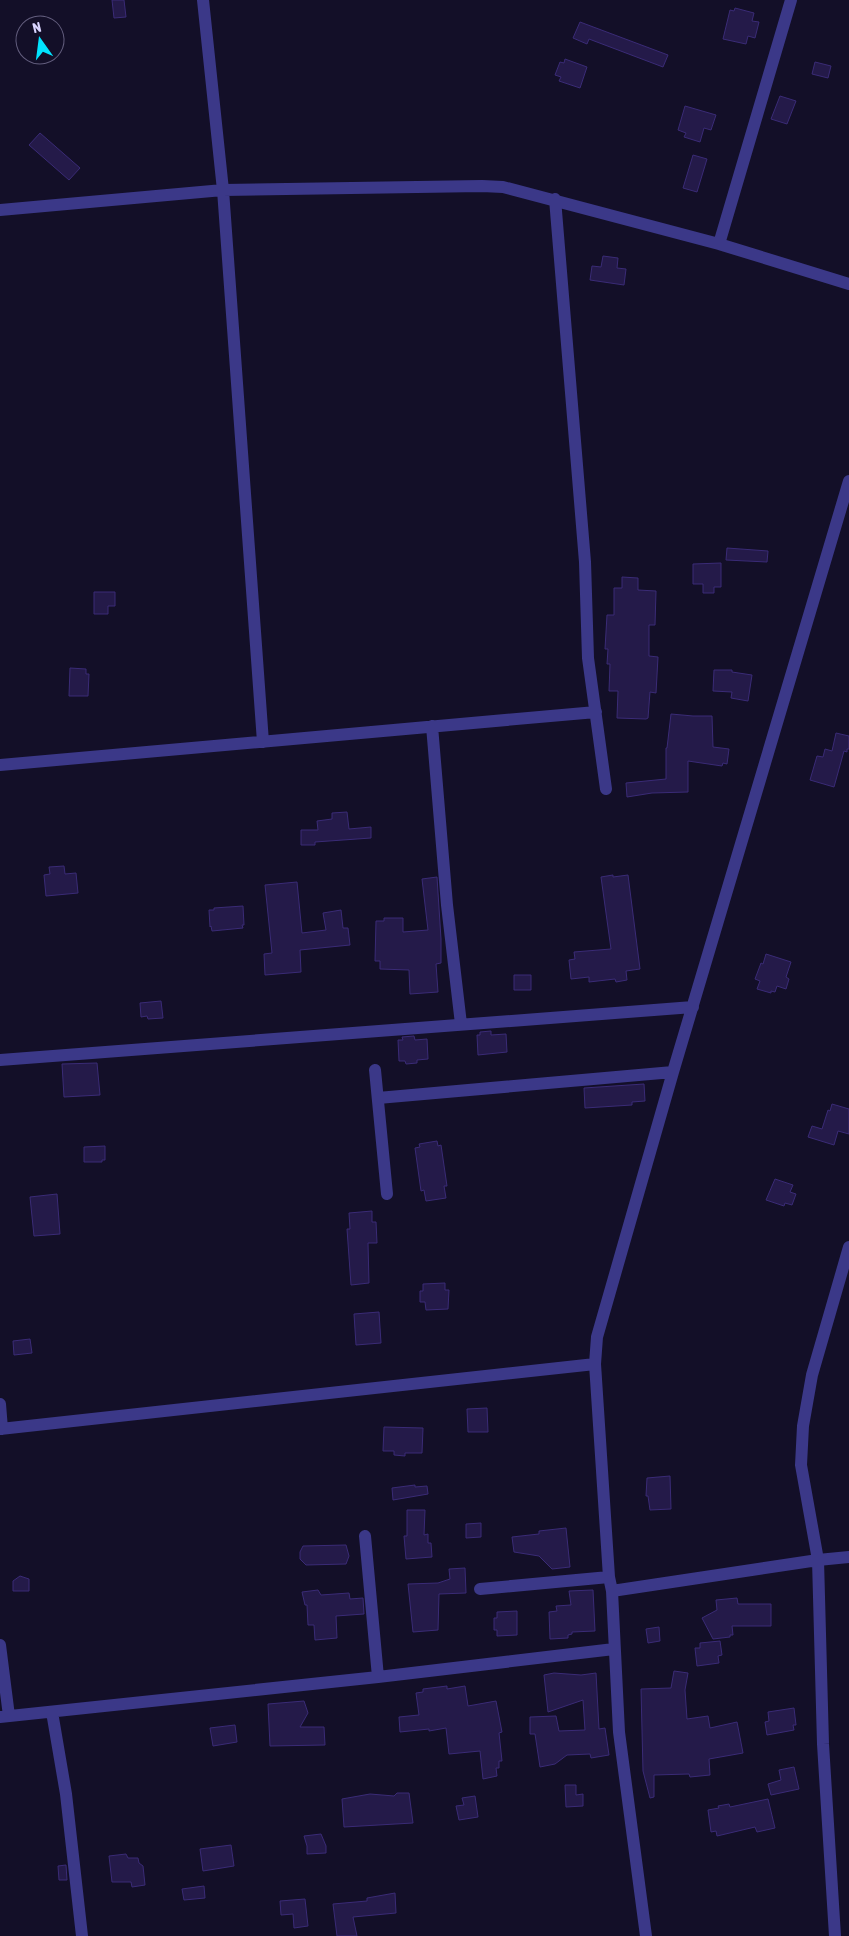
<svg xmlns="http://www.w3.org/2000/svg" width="849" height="1936" viewBox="0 0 849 1936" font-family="'Asap Condensed',sans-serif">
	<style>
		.building { fill: #241a49; stroke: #3a2b76 }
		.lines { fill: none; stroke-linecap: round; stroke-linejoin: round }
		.minor { stroke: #3b3888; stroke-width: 12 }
	</style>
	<rect width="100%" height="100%" fill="#130f28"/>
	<path class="building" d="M112 0H124L126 17 114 18Z
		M735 8 754 13 752 21 759 22 755 38 748 36 746 44 723 39 730 10 734 11Z
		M580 22 668 55 663 67 589 39 587 44 573 38Z
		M565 59 587 67 580 88 559 81 561 77 555 75 560 62 564 63Z
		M815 62 831 66 828 78 812 74Z
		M780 96 796 101 787 124 771 119Z
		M685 106 716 115 711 130 704 128 700 142 684 137 686 133 678 130Z
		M40 133 80 168 69 180 29 145Z
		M693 155 707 159 697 192 683 188Z
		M603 256 618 258 617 268 626 269 624 285 590 280 592 266 601 267Z
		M727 548 768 551 767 562 726 560Z
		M721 563V587H714V593H703V584H693V564Z
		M622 577 638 578V590L656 591 655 625H649V656L658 657 656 693 650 692 648 718 646 719 617 718 618 691H609L610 664H607L608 649H605L607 615H614V588H622Z
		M94 592H115V606H108V614H94Z
		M70 668 86 669V674H89L88 696H69Z
		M714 670H732V672L752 675 748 701 731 698 732 692 713 691Z
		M671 714 693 716H712L713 747 729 749 727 764 723 763 722 766 688 761V792L652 793 627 797 626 783 666 779V748H667Z
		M836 733 849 736V749H847V752L844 751 834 787 810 780 817 756 823 757 825 749 832 751Z
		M347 812 349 829 371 827V838L315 842V845H301V830H318L317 821 332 819V813Z
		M64 866 65 874 76 873 78 893 46 896 44 875 50 874 49 867Z
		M613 875V877L628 875 640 969 626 971 627 980 616 982 615 979 589 982V977L571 979 569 960 575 959 574 952 611 949 601 877Z
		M437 877 441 939V963L436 964 438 992 410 994 409 970 380 969V961H375L376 921H384V918H403V932L428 930 422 879Z
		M297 882 302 933 326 930 323 913 341 910 343 928H348L350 945 300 950 301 972 265 975 264 954 272 953 265 885Z
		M243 906 244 925H242L243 928 212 931 211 926 210 927 209 910H214V908Z
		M766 954 791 962 786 977 789 979 786 989 777 986 775 992 771 991V993L757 989 760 981 755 979 761 963 763 964Z
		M514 975H531V990H514Z
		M161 1001 163 1018 148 1019 147 1016 141 1017 140 1003Z
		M491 1031V1035L506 1034 507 1052 478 1055 477 1035H480V1032Z
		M414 1036 415 1040 427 1039 428 1059 417 1060V1063L406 1064 405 1061H399L398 1040H403L402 1037Z
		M97 1063 100 1095 64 1097 62 1064Z
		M644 1084 645 1101 632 1102V1105L585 1108 584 1088Z
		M832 1104 849 1109V1134L838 1131 834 1145 808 1137 812 1126 822 1129 828 1110 830 1111Z
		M437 1141 438 1146 441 1145 447 1186H444L446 1198 426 1201 424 1190 421 1191 415 1148 420 1147 419 1144Z
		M105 1146V1160H102V1162H84V1147Z
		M775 1179 793 1185 790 1192 796 1194 792 1205 785 1203 784 1206 766 1200Z
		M57 1194 60 1234 34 1236 30 1197Z
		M372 1211V1222H376L377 1243H368L369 1283 351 1285 347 1229H350L349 1213Z
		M445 1283V1290H449L448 1309 426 1310 425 1302H420V1291H423V1284Z
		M379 1312 381 1343 356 1345 354 1314Z
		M30 1339 32 1353 14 1355 13 1341Z
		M487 1408 488 1432H468L467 1409Z
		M384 1427 423 1428 422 1453H405V1456L394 1455V1451H383Z
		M670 1476 671 1509 650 1510 648 1496H646L647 1478Z
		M415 1485V1487L427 1486 428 1494 393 1500 392 1488Z
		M407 1510H425L424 1535 428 1534V1543H431L432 1557 406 1559 404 1536H407Z
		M481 1523V1537L466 1538V1524Z
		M566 1528 570 1567 552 1569 539 1556 514 1552 512 1537 539 1534V1531Z
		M346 1545 349 1556 346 1564 306 1565 300 1559V1552L303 1546Z
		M465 1568 466 1593 439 1594 438 1630 413 1632 408 1584 438 1583 450 1579 449 1569Z
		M20 1576 29 1579V1591H13V1581Z
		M318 1590 321 1595 349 1593 350 1599 363 1598 364 1614 336 1616 337 1638 315 1640 314 1625H308L307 1605H305L302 1592Z
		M593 1590 595 1631 572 1632V1634L568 1635V1638L550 1639 549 1612 557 1611 556 1606 571 1605 569 1591Z
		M737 1598 738 1604H771V1626H732L733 1635H730V1637L713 1639 702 1618 717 1610 716 1600Z
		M517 1611V1635L497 1636V1630H494V1618H497V1612Z
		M659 1627 660 1641 648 1643 646 1629Z
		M720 1641 722 1655 718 1656 719 1663 697 1666 695 1648H700V1643Z
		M674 1671 688 1673 685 1690 687 1719 708 1716 710 1728 737 1722 743 1753 709 1759 710 1775 690 1777 689 1774 654 1775V1797L650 1798 643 1771 641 1689 671 1688Z
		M554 1673 581 1675 596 1673 599 1729 605 1728 609 1755 591 1758 590 1754 567 1755 555 1764 540 1767 535 1734H530V1717L556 1716 559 1731 585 1730 583 1700 548 1712 544 1675Z
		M447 1686V1689L465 1686 468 1706 496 1701 502 1732 499 1733 502 1761H499V1768H496L497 1776 483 1779 480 1751 449 1754 446 1728 429 1731V1729L400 1732 399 1717 419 1715 416 1693 423 1692V1689Z
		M304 1701 308 1713 300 1727H324L325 1745 270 1746 268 1704Z
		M794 1708 796 1725H793L794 1730 767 1735 765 1722 769 1721 768 1712Z
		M235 1725 237 1742 213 1746 210 1728Z
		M794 1767 799 1789 771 1795 768 1784 781 1780 779 1770Z
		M565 1785H576V1795L583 1794V1806L566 1807Z
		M397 1793H409L413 1823 344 1827 342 1799 370 1794 394 1796Z
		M475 1796 478 1817 459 1820 456 1806 464 1805 462 1798Z
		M768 1799 775 1828 757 1832 755 1827 717 1836 716 1831 711 1832 708 1810 719 1808 718 1806 729 1804 730 1807Z
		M321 1834 326 1846V1853L307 1854V1846L304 1836Z
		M231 1845 234 1866 203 1871 200 1849Z
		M126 1854 128 1858H138L139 1863 143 1866 145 1885 132 1887 131 1882H112L109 1856Z
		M66 1865 67 1880H59L58 1866Z
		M204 1886 205 1898 184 1900 182 1889Z
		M395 1893 396 1913 353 1917 357 1936H337L333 1904 367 1901V1898Z
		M305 1899 308 1926 294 1928 293 1914 281 1915 280 1901Z"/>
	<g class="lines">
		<path class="minor" d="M203 0 223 190 263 742
			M555 199 585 562 588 658 606 789
			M0 210 223 190 482 186 503 187 719 244 849 284
			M719 244 791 0
			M432 726 447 905 461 1024
			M0 765 596 712
			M0 1060 693 1007
			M375 1070 387 1194
			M378 1098 673 1072
			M0 1404 2 1429
			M0 1429 595 1364
			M365 1536 378 1677
			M480 1589 609 1577
			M612 1591 818 1560 849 1557
			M0 1645 9 1716
			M52 1712 66 1794 82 1936
			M0 1717 378 1677 614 1649
			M646 1936 619 1732 612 1591 609 1577 595 1364 597 1337 673 1072 849 481
			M835 1936 823 1744 818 1560 801 1465 803 1426 812 1375 849 1247"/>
	</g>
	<g transform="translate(40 40) rotate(346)"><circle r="24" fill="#130f28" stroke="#635e7e"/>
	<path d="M0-4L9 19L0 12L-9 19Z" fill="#01e4ff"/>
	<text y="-8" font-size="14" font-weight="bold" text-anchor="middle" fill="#dad5ff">N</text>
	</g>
</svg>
